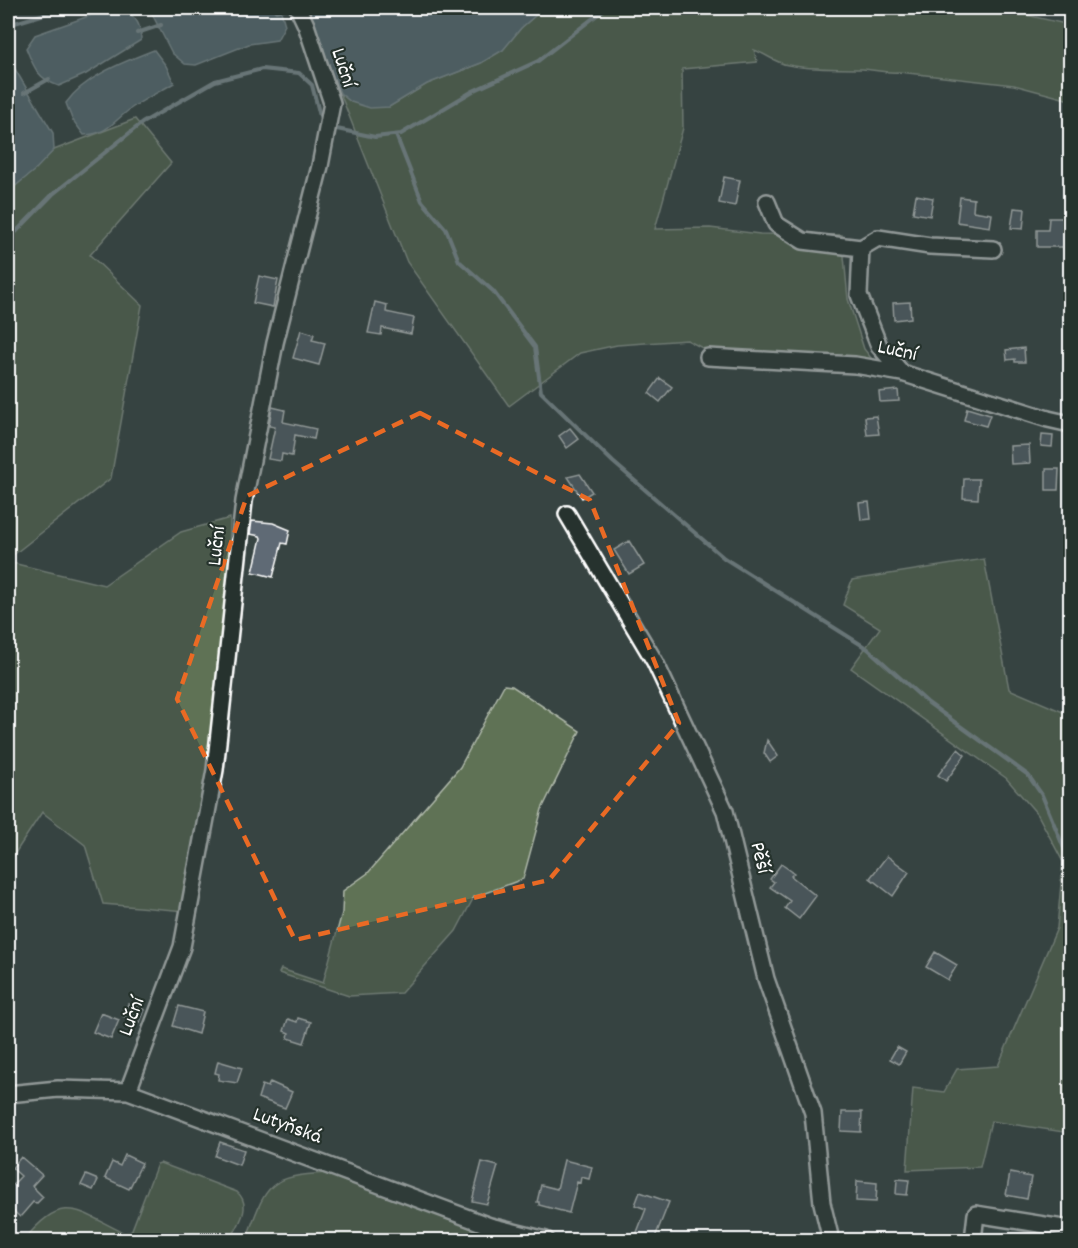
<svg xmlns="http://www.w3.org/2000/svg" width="1078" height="1248" viewBox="0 0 1078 1248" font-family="Dekko,sans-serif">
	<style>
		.green { fill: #5f7255; stroke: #afb8aa; stroke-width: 1.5 }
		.water { fill: #677d87; stroke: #a4b1b7; stroke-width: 1.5 }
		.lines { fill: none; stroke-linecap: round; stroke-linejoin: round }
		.stream { stroke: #a4b1b7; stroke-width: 4 }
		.building { fill: #5f6a74; stroke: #fff; stroke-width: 1.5 }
		.minor-casing { stroke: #fff; stroke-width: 20 }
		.minor { stroke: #26332d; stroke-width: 15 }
		.marked { fill: none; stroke: #ea6a24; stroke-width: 4.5; stroke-dasharray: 12 8; stroke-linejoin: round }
		.labels { text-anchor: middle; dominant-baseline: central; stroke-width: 4.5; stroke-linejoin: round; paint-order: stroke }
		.street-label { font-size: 21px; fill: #fff; stroke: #26332d }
	</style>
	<rect width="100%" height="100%" fill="#374442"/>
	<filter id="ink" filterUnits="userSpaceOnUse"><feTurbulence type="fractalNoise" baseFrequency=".0167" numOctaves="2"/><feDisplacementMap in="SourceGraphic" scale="12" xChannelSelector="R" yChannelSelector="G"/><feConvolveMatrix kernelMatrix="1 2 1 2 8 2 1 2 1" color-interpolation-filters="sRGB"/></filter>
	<g filter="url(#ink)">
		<path class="green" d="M544 8H737L739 12 740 8H996L1070 25V100L1014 85 899 72C884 73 876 70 862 69 837 68 812 70 788 65 776 63 766 54 754 50L757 62 682 69 683 128 655 229 710 228 760 234 842 235 848 299 864 349 878 367 716 355 687 340 617 345 580 353 509 406 407 262 340 93 351 102 389 107 427 84 481 63 503 50 521 28Z
			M135 119 171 163 90 255 142 305 111 478 8 559V193L54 150Z
			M230 518 228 590 222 632 214 756 186 911 103 904 85 845 42 812 8 864V562L104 585 181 532Z
			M984 559 1009 689 1070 715V1133L991 1121 980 1167 907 1170 913 1088 944 1092 957 1069 998 1066 1057 928 1063 862 1038 815 1006 778 851 668 880 628 843 605 852 580Z
			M504 685 512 686 580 731 542 809 523 879 474 897 456 931 401 993 349 996 279 973 281 969 323 983 342 913 343 891 368 873 460 767Z
			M160 1163 237 1192C253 1206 238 1225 230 1240H24C64 1192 76 1210 124 1233L131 1232 157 1164Z
			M327 1173 478 1228 475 1240H362L354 1238 344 1240H246C266 1186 266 1176 327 1173Z"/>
		<path class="water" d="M149 8H280L285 25 277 40 249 44 196 65 185 64 172 53Z
			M307 8H544L521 28 503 50 481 63 427 84 389 107 370 108 351 102 340 93Z
			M124 9C137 19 141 24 141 40L86 74 59 86C38 79 34 68 26 48L35 35 106 10Z
			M154 50 166 66 174 83C161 91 146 98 133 107 114 120 109 134 84 135L72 119 66 103C85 76 124 62 154 50Z
			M8 60 12 64 53 133 54 150 35 170 8 192Z"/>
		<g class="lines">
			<path class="stream" d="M276 11 286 8
				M8 25 65 8
				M137 33 161 25
				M24 93 49 79
				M332 128 375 137 401 134 473 91 538 61 606 8
				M396 135 422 201 446 229 459 261 493 291 535 347 541 392 613 462 724 558 868 649 927 702 1028 775 1042 795 1070 863
				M8 240 53 194 142 123 215 81 262 69 299 73 312 85 321 120 324 122"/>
		</g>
		<path class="building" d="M724 177 740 180 735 206 719 203Z
			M916 195 933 198 930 216 913 213Z
			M960 197 974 199 973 211 992 214 990 227 957 222Z
			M1014 208 1025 209 1023 229 1011 228Z
			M1049 218H1066V230H1068V247H1037V230H1048Z
			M259 276 278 280 273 307 253 303Z
			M375 302 387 305 386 312 414 318 411 334 382 328 381 335 368 333Z
			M910 302 911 318 894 320 893 303Z
			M301 330 314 334 312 340 325 343 319 365 293 358Z
			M1024 348 1025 362H1015V359L1007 360 1006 350Z
			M660 378 672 387 660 402 649 393Z
			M898 390 899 401 880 402 879 392Z
			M272 407 285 410 283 422 316 429 314 439 295 435 292 456 282 454 281 461 268 459 275 427 269 426Z
			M967 408 990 415 986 426 964 420Z
			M876 416 879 434 867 435 865 417Z
			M570 428 579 439 567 448 559 436Z
			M1042 435 1053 436 1052 447 1041 446Z
			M1029 445 1030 463 1011 464 1010 446Z
			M1046 469H1059L1058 490H1046Z
			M580 474 592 492 582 498 568 477Z
			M964 479H979L978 499 963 498Z
			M869 502 871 519 861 520 859 503Z
			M252 521 273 523 290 530 287 544 282 543 273 577 253 572 261 538 260 536 250 534Z
			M629 541 644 565 629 574 614 550Z
			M767 740 778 756 770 762 764 753Z
			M958 749 965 755 946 781 938 775Z
			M887 856 909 872 893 896 870 878Z
			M781 864 794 873 791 876 816 896 799 919 785 908 790 901 770 887 774 882 770 879Z
			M935 952 957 965 948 980 926 967Z
			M128 1004 145 1010 140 1022 123 1016Z
			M179 1006 203 1012 198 1034 173 1026Z
			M101 1013 119 1020 111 1039 93 1032Z
			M298 1018 311 1022 304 1043 288 1038 289 1033 284 1031 288 1019 297 1022Z
			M897 1047 906 1052 899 1064 890 1059Z
			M218 1061 242 1068 237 1083 218 1080 219 1074 215 1073Z
			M270 1082 292 1092 285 1108 258 1098 262 1085 268 1087Z
			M842 1112H862L861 1132 841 1131Z
			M220 1142 244 1150 239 1165 215 1156Z
			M125 1155 142 1163 129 1189 105 1178 112 1162 120 1166Z
			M21 1157 42 1175 32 1186 43 1197 36 1204 33 1202 20 1217 8 1206V1190L21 1176 12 1168Z
			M564 1160 592 1167 589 1179 581 1177 580 1183 577 1182 569 1213 539 1205V1202H537L541 1185 557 1189Z
			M482 1162 498 1166 487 1204 472 1201Z
			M1010 1173 1031 1177 1027 1199 1006 1195Z
			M86 1175 98 1180 93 1190 81 1185Z
			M897 1179 909 1180 907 1195 896 1194Z
			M857 1181 877 1183 876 1202 856 1201Z
			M640 1192 669 1202 654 1240H634L646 1209 635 1205Z"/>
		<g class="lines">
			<g class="minor-casing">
				<path id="minor" d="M767 202 776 224 803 241 861 248
					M708 357 855 365 902 373 1048 419 1070 424
					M902 373 879 346 859 295 861 248 878 238 930 246 993 249
					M567 514 655 662 725 811 766 979 813 1113 822 1203 831 1240
					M128 1091 182 947 215 770 244 501 275 343 320 166 332 103 306 25 298 8
					M8 1094 58 1089 128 1091 490 1226 546 1240
					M484 1240 490 1226
					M973 1240 976 1214 1070 1229"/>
			</g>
			<use href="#minor" class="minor"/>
		</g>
	</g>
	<path d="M0 0H1078V1248H0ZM420 413 590 500 679 723 549 880 295 940 177 699 247 496Z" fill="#374442" fill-opacity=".55" fill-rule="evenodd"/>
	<path class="marked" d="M420 413 590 500 679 723 549 880 295 940 177 699 247 496Z"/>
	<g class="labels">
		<g class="street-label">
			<text transform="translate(342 68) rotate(72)">Luční</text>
			<text transform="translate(897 352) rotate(12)">Luční</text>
			<text transform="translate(218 546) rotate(-84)">Luční</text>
			<text transform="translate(759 858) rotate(76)">Pěší</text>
			<text transform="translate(133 1017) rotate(-69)">Luční</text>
			<text transform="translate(287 1127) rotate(20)">Lutyňská</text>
		</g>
	</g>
	<rect width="1078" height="1248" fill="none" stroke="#26332d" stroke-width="30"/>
	<rect x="15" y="15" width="1048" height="1218" fill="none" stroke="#fff" stroke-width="2" filter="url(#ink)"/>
</svg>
